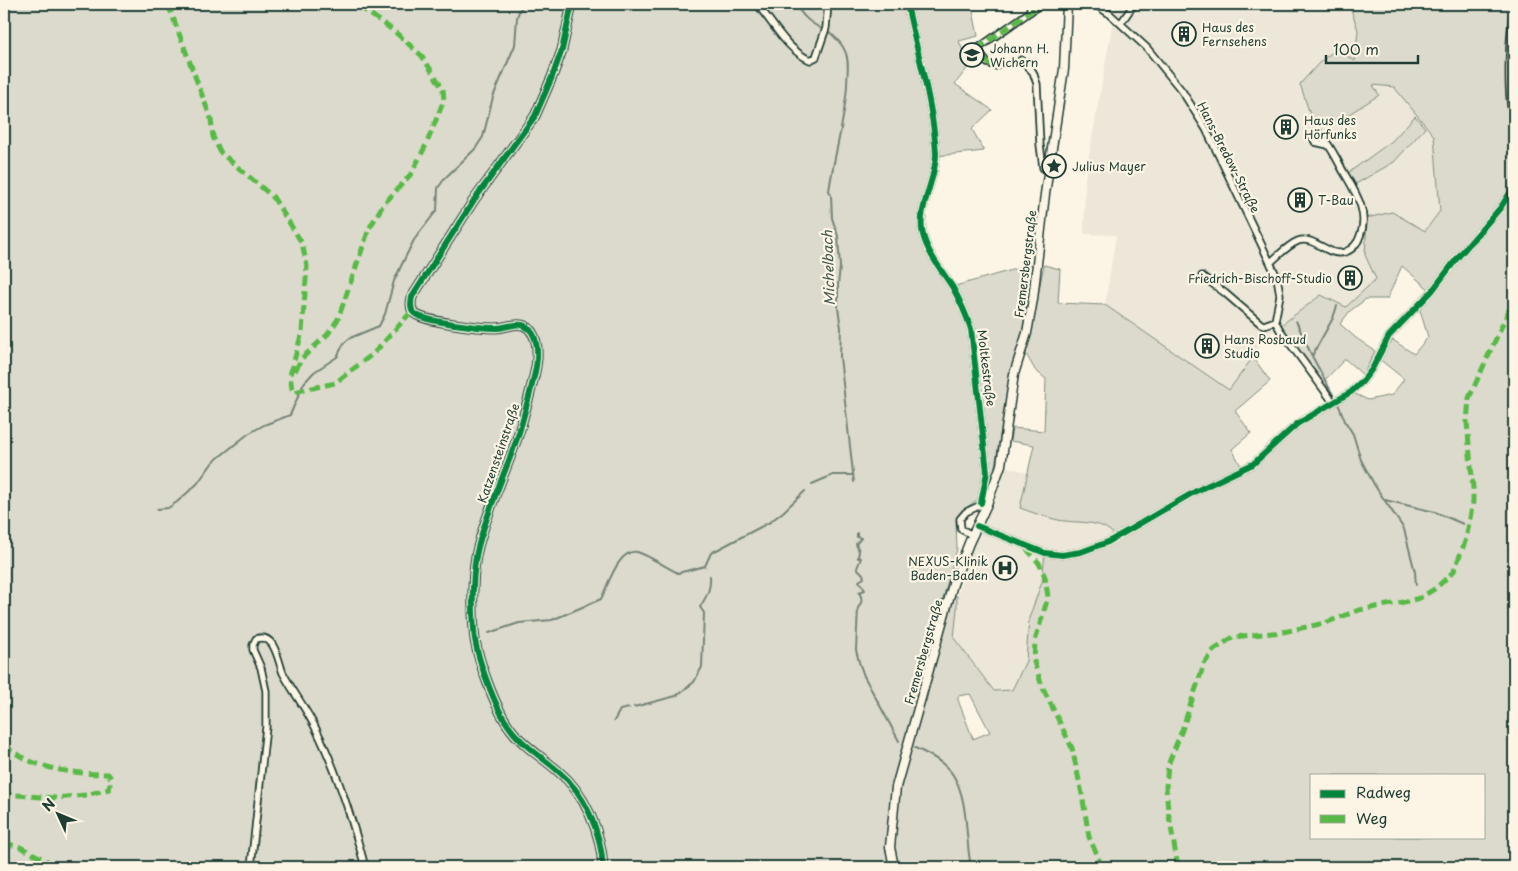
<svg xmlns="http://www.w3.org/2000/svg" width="1518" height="871" viewBox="0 0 1518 871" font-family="'Playpen Sans',sans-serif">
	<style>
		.built { fill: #ece7d8 }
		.green { fill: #dcdacc; stroke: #7e8c80; fill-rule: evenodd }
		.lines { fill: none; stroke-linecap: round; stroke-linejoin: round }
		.stream { stroke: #758479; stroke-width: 2 }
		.minor-casing { stroke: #1f3d34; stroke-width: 9 }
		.tertiary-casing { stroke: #1f3d34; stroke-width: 11 }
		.secondary-casing { stroke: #1f3d34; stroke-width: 11 }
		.minor { stroke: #fcf5e5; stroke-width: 5.5 }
		.tertiary { stroke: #fcf5e5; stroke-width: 7 }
		.secondary { stroke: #fcf5e5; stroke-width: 8 }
		.quiet { stroke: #58b947; stroke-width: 5; stroke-dasharray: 10 5; stroke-linecap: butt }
		.cycleway-casing { stroke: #fcf5e5; stroke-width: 9 }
		.cycleway { stroke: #00873e; stroke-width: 6 }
		.labels { text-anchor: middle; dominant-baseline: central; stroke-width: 4.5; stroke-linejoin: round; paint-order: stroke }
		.poi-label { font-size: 12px; fill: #1f3d34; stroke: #fcf5e5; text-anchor: start }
		.street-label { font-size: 12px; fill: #1f3d34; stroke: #fcf5e5 }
		.water-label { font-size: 14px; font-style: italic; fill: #435a51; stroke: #fcf5e5 }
	</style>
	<rect width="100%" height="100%" fill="#fcf5e5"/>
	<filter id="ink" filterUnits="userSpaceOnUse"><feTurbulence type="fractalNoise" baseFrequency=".02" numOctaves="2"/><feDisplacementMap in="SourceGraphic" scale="10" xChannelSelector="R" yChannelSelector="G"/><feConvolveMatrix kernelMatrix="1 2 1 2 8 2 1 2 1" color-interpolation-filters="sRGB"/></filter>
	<g filter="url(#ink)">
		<path class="built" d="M1116 4H1349L1358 30 1355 61 1373 85 1395 87 1434 136 1440 211 1425 232 1392 212 1365 255 1376 279 1346 307 1321 295 1266 337 1229 390 1105 305 1116 235 1084 234 1085 178Z
			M1001 465 1029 473 1020 507 1073 522H1091L1112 531 1117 537 1081 552 1045 554 1042 582 1029 618 1026 661 1012 690 995 691 954 638 957 609V596Z"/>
		<path class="green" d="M4 4H973L972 6 978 36 959 41 969 66 955 84 992 110 972 129 984 151 936 156 921 224 923 235 952 287 1033 264 1022 336 1011 370 992 484 981 485 978 499 962 511 956 521 957 549 917 690 926 702 950 595 957 596V609L954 638 994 691 1012 690 1026 661 1029 618 1042 582 1045 553 1071 554 1116 537C1101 517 1075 525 1054 519 1042 516 1031 512 1020 508L1034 445 1010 441 1012 428 1044 431 1046 379 1035 370 1026 354 1044 265 1060 269 1058 303 1105 305 1229 390 1253 357 1270 381 1235 411 1251 433 1232 449 1241 466 1229 472 1247 467 1287 432 1351 392 1368 400 1392 395 1404 379 1378 358 1393 340 1414 354 1428 337 1419 307 1432 292 1402 266 1387 299H1366L1350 311 1340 324 1356 338 1375 351 1363 375 1345 359 1323 382 1280 326 1321 295 1346 307 1376 279 1365 255 1367 218 1392 212 1425 231 1440 211 1434 136 1394 87 1373 85 1379 95 1338 121 1311 117 1300 84 1319 63 1336 49 1355 61 1358 30 1349 4H1514L1510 103H1514V867H4ZM970 694 990 732 973 739 958 700V696ZM1312 775H1484V837H1312Z
			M1415 116 1425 128 1394 162 1354 185 1348 173 1392 141Z"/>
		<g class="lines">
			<path class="stream" d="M796 4C802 16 808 21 820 28
				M828 31C834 36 842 43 845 51 850 61 847 74 847 85 845 121 834 155 829 191L831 195 832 218 838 236 840 267 838 285V308L841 328 840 357 854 482
				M1296 321 1312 356 1339 406 1345 421 1353 434 1361 460 1375 486 1404 529 1415 572 1416 585
				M1312 356 1333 318 1337 306
				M812 484 833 475H853
				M1385 500 1435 512 1463 524
				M157 509 168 508 177 502 197 484 213 462 248 434 264 425 290 415 304 383 314 372 337 357 344 343 350 338 379 326 385 314 394 281 403 262 414 240 437 210 438 188 445 178 475 149 483 137 493 97 515 45 517 18 519 11 524 4
				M857 533V537L861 538 856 544 859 551 858 558H861L857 568 863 574 864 578 859 581 865 590 859 592C863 599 862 602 858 608L856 650 859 662 864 676 899 741
				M489 633 519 623 552 620 601 599C608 585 620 544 640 553 653 558 665 567 678 573L705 566 711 553 770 522 783 512 805 491
				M634 707 676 696 694 682 702 667 704 613 700 607C707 596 711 589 710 576
				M614 721 620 710 629 708
				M915 748C928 754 945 762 953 775 969 800 965 839 971 867"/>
			<g class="minor-casing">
				<path id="minor" d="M757 4C773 23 786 49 810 60L816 57 826 28 828 4
					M907 4C917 53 933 102 936 153 937 179 916 209 923 235 928 254 942 271 953 288 960 301 966 314 971 329L987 472 981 503
					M1067 5 1088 4 1099 7 1111 15 1147 48 1182 91 1206 129 1277 277 1280 295 1275 321 1280 330 1333 402
					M1514 8C1509 38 1506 94 1514 121
					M1030 12V4
					M1121 23 1134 4
					M977 48 987 63 996 66
					M977 49 1041 4
					M1021 60 1033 72 1037 84 1040 145 1043 168 1048 171
					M1271 262C1279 255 1288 245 1298 241 1315 235 1328 258 1345 252 1352 250 1358 243 1360 236 1370 212 1354 190 1342 169 1336 157 1329 143 1319 133L1315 134 1313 137 1315 142 1328 145
					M1202 276 1225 293 1261 324 1264 325 1275 321
					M977 526 1045 553 1062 555 1081 552 1108 542 1196 491 1253 464 1297 424 1351 392 1362 382 1372 369 1389 336 1432 291 1458 257 1501 207 1514 186
					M972 535 961 529 960 519 966 512 983 504
					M251 867 266 727V691L261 668 253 650V645L256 639C275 632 278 661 283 673 293 692 307 710 316 729 337 771 353 822 365 867"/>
			</g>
			<g class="tertiary-casing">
				<path id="tertiary" d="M572 4 562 50 552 77 535 116 474 200 412 297C411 302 410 307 413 312 420 322 483 328 496 328 505 328 514 323 522 325 530 327 534 334 536 342 540 360 533 379 529 397 524 413 521 429 515 444 503 478 487 512 478 547 472 570 472 606 474 630 475 654 495 708 510 728 522 745 542 757 558 771 585 793 601 832 603 867"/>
			</g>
			<g class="secondary-casing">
				<path id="secondary" d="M894 867 890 847 896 787 953 584 969 543 987 504 1001 465 1014 374 1027 333 1033 299 1045 194 1064 69 1067 4"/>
			</g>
			<use href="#minor" class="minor"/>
			<use href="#tertiary" class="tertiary"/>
			<use href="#secondary" class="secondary"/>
			<path class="quiet" d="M168 4 211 119 213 137 221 153 273 197 302 243 307 266 302 332 290 375 292 389 294 392 335 383 374 353 412 311
				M976 46C990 72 994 67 1021 60
				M977 49 1041 4
				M295 371 302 358 328 334 338 319 369 229 383 205 411 174 426 145 444 100 443 89 422 56 394 31 356 4
				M1026 548 1039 563 1045 577 1048 597 1035 641 1034 662 1042 686 1072 748 1082 794 1089 837 1102 867
				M4 745C33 769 71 774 108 774L111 778 109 789 86 795 55 798 4 794
				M4 843 20 847 59 867
				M1178 867 1168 810 1166 787 1168 765 1182 730 1204 664 1214 650 1233 637 1283 632 1325 623 1359 610 1404 602 1420 598 1436 588 1454 571 1466 539 1473 502V488L1467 422 1469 398 1514 299"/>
			<g class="cycleway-casing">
				<path id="cycleway" d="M572 4 562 50 552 77 535 116 474 200 412 297C411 302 410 307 413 312 420 322 483 328 496 328 505 328 514 323 522 325 530 327 534 334 536 342 540 360 533 379 529 397 524 413 521 429 515 444 503 478 487 512 478 547 472 570 472 606 474 630 475 654 495 708 510 728 522 745 542 757 558 771 585 793 601 832 603 867
					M907 4C917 53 933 102 936 153 937 179 916 209 923 235 928 254 942 271 953 288 960 301 966 314 971 329L987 472 981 503
					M977 526 1045 553 1062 555 1081 552 1108 542 1196 491 1253 464 1297 424 1351 392 1362 382 1372 369 1389 336 1432 291 1458 257 1501 207 1514 186"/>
			</g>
			<use href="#cycleway" class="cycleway"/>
		</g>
	</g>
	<defs>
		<g id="building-ring" transform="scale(1.25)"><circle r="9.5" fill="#fcf5e5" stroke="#1f3d34" stroke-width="1.5"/><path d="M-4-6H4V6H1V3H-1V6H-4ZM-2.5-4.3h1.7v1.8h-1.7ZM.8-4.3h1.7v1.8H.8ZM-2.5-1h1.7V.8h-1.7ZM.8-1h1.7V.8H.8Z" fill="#1f3d34"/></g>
		<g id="school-ring" transform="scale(1.25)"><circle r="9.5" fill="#fcf5e5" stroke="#1f3d34" stroke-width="1.5"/><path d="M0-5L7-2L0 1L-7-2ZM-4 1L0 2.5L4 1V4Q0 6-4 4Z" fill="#1f3d34"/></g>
		<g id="sight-ring" transform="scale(1.25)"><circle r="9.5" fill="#fcf5e5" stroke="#1f3d34" stroke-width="1.5"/><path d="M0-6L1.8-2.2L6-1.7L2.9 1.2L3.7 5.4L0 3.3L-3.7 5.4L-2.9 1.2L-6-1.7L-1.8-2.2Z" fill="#1f3d34"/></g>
		<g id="hospital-ring" transform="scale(1.25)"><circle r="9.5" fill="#fcf5e5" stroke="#1f3d34" stroke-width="1.5"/><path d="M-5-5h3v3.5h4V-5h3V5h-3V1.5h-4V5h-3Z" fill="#1f3d34"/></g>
	</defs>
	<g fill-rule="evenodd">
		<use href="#building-ring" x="1184" y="34"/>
		<use href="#school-ring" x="972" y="55"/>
		<use href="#building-ring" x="1286" y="127"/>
		<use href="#sight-ring" x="1054" y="166"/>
		<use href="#building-ring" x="1300" y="200"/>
		<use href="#building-ring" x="1350" y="278"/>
		<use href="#building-ring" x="1207" y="346"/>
		<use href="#hospital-ring" x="1005" y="568"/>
	</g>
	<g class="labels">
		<g class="poi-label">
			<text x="1202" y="27">Haus des<tspan x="1202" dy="14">Fernsehens</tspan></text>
			<text x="990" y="48">Johann H.<tspan x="990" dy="14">Wichern</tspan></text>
			<text x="1304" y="120">Haus des<tspan x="1304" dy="14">Hörfunks</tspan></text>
			<text x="1072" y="166">Julius Mayer</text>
			<text x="1318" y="200">T-Bau</text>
			<text x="1332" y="278" text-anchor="end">Friedrich-Bischoff-Studio</text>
			<text x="1224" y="339">Hans Rosbaud<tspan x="1224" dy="14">Studio</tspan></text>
			<text x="988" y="561" text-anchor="end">NEXUS-Klinik<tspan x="988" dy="14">Baden-Baden</tspan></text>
		</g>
		<g class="street-label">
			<text transform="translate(1229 157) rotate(63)">Hans-Bredow-Straße</text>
			<text transform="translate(1025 264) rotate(-83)">Fremersbergstraße</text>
			<text transform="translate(987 368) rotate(83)">Moltkestraße</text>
			<text transform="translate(498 453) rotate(-71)">Katzensteinstraße</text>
			<text transform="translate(923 652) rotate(-74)">Fremersbergstraße</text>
		</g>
		<g class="water-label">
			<text transform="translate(828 268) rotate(-92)">Michelbach</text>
		</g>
	</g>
	<rect width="1518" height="871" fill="none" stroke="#fcf5e5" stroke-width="20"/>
	<rect x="10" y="10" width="1498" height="851" fill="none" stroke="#1f3d34" stroke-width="2" filter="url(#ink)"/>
	<rect x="1310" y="774" width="175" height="65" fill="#fcf5e5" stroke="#a4ab9e"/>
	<rect x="1320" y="790" width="25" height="8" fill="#00873e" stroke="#a4ab9e"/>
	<text x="1356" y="798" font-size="15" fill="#1f3d34">Radweg</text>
	<rect x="1320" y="815" width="25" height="8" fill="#58b947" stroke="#a4ab9e"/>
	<text x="1356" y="824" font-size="15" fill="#1f3d34">Weg</text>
	<g transform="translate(58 814) rotate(314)" stroke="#fcf5e5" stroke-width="4" paint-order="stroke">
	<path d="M0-4L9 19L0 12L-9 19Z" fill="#1f3d34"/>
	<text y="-8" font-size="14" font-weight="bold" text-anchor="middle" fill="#1f3d34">N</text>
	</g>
	<path d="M1326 55v8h92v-8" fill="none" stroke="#1f3d34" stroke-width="2.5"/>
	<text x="1333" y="55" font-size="15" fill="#1f3d34" stroke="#fcf5e5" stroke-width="4" paint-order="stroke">100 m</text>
</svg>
